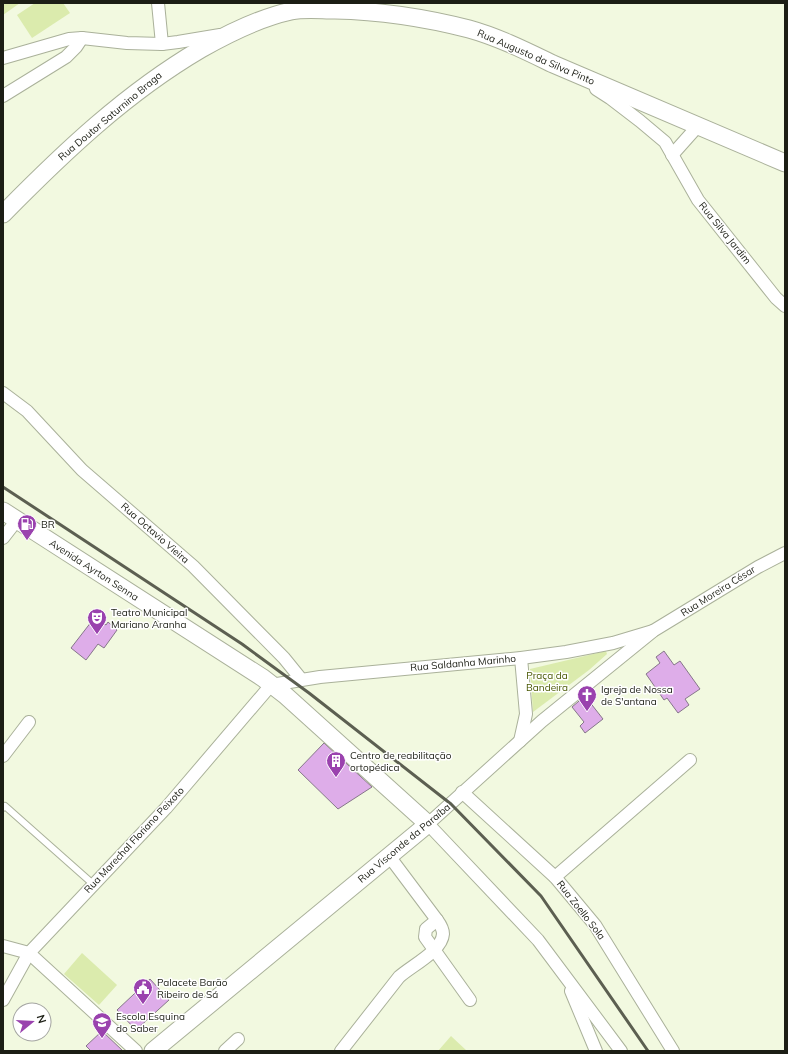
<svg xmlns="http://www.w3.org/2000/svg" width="788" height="1054" viewBox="0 0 788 1054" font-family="Mulish,sans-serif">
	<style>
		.green { fill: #dbebad }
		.building { fill: #deade9; stroke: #86778a }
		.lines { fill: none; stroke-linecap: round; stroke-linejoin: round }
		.lane-casing { stroke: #aab19a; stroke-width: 8 }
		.street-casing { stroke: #aab19a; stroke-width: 14 }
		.secondary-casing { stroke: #aab19a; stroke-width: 19 }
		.lane { stroke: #fff; stroke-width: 6 }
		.street { stroke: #fff; stroke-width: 12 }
		.secondary { stroke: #fff; stroke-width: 17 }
		.rail { stroke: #5c5f51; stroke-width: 3 }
		.labels { text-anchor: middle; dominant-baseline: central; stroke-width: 3; stroke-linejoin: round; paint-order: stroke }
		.street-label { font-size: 10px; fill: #1c1e15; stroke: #fff }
		.poi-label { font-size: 10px; fill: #1c1e15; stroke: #fff; text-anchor: start }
		.park-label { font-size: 10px; fill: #485700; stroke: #fff }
	</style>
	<rect width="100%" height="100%" fill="#f2f9e0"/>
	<g class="green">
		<path d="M3,3H20L3,15Z"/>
		<path d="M35,3H63L70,13L32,38L17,15Z"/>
		<path d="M606,651L607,654L589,670L533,712L530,669Z"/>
		<path d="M82,953L117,985L99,1005L64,974Z"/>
		<path d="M451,1036L467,1051H438Z"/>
	</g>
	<g class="building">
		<path d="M95,617L106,625L108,622L117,630L104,648L98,644L86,660L71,648Z"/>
		<path d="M664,651L674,665L680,661L700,689L685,699L689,705L678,713L667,698L664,700L646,674L660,663L656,657Z"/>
		<path d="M585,696L603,719L585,733L580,726L584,722L572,707Z"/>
		<path d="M324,743L372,787L338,809L298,770Z"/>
		<path d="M150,979L169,1000L136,1030L117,1010Z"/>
		<path d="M102,1031L123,1051H91L86,1046Z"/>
	</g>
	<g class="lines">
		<defs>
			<path id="lane" d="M3,808L5,806L93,884"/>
			<g id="street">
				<path d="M158,3L162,44"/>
				<path d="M3,58L69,39L82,38L127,43L162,44L178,42L220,35"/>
				<path d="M596,89L610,98L640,121L665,142L698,200L776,298L785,306"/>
				<path d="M3,96L66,57L76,47L82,38"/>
				<path d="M672,155L697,127"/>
				<path d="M3,393L27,411L82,470L193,566L284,658L301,679"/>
				<path d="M3,538L17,520"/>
				<path d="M520,741L526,714L521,658"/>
				<path d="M3,756L29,722"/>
				<path d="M462,792L555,877L595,925L673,1051"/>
				<path d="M555,877L690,760"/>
				<path d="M437,920L426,929L425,937L470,1000"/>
				<path d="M3,946L29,953L136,1051"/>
				<path d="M571,991L596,1051"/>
				<path d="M3,1000L29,953L166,808L271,685L320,677L521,658L566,652L613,643L653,631"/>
				<path d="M225,1051L238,1039"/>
				<path d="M341,1051L399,977C411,966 442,951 443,934C443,929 440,924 437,920L389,856"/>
				<path d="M621,1051L538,940L428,824L542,721L653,631L758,567L785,553"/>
			</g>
			<g id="secondary">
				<path d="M3,214C64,152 126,93 201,49C229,33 259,18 291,11C304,8 321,10 335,10C380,11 426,18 469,29C498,37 526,51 553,64L785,163"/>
				<path d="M3,511L263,678L285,695L428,824L153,1051"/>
			</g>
		</defs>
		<use href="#lane" class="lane-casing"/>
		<use href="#street" class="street-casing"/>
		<use href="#secondary" class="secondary-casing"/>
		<use href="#lane" class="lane"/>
		<use href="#street" class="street"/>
		<use href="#secondary" class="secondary"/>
		<path class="rail" d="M3,487L242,644L309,693L451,804L541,896L648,1051"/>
	</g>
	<defs>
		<symbol id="fuel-pin" viewBox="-11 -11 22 30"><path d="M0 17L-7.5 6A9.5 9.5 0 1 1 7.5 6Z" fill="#9a42ae" stroke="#fff"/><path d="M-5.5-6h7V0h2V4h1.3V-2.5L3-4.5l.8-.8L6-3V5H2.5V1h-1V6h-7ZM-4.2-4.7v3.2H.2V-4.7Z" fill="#fff"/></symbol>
		<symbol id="theatre-pin" viewBox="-11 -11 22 30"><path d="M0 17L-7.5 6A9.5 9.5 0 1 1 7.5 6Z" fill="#9a42ae" stroke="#fff"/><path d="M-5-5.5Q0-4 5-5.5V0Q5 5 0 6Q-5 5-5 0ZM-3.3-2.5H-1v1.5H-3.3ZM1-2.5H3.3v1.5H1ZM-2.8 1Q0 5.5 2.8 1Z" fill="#fff"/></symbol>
		<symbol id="church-pin" viewBox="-11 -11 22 30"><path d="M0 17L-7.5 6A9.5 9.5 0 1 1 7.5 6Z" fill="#9a42ae" stroke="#fff"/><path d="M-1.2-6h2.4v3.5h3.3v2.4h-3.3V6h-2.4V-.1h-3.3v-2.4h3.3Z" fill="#fff"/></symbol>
		<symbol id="building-pin" viewBox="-11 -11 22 30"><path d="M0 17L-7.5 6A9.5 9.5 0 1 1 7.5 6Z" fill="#9a42ae" stroke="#fff"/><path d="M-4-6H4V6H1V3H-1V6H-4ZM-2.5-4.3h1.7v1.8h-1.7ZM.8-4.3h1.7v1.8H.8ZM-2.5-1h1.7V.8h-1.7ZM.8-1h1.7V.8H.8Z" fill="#fff"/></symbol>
		<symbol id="civic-pin" viewBox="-11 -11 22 30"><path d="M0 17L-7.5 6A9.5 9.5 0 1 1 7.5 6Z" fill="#9a42ae" stroke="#fff"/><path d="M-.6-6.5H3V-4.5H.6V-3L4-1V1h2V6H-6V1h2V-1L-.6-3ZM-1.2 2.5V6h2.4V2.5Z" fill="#fff"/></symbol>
		<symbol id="school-pin" viewBox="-11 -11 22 30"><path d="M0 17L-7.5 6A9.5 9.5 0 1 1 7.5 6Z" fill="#9a42ae" stroke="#fff"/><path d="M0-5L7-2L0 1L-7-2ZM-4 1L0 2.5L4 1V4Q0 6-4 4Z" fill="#fff"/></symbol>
	</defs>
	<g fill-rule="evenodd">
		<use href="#fuel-pin" x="16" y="513" width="22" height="30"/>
		<use href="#theatre-pin" x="86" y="607" width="22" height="30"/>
		<use href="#church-pin" x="576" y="684" width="22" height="30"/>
		<use href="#building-pin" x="325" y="750" width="22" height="30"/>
		<use href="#civic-pin" x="132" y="977" width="22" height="30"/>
		<use href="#school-pin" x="91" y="1011" width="22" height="30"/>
	</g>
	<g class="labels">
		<g class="street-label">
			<text transform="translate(536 57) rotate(23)">Rua Augusto da Silva Pinto</text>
			<text transform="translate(110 116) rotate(-40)">Rua Doutor Saturnino Braga</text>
			<text transform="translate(725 233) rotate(51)">Rua Silva Jardim</text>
			<text transform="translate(155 533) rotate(41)">Rua Octavio Vieira</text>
			<text transform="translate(94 570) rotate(33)">Avenida Ayrton Senna</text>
			<text transform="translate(718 591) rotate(-32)">Rua Moreira César</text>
			<text transform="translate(463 663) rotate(-5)">Rua Saldanha Marinho</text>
			<text transform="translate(134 840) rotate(-47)">Rua Marechal Floriano Peixoto</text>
			<text transform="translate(404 843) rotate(-40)">Rua Visconde da Paraíba</text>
			<text transform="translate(581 910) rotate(52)">Rua Zoello Sola</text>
		</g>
		<g class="poi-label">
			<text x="41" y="524">BR</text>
			<text x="111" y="612">Teatro Municipal<tspan x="111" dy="12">Mariano Aranha</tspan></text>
			<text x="601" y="689">Igreja de Nossa<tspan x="601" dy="12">de S'antana</tspan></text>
			<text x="350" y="755">Centro de reabilitação<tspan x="350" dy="12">ortopédica</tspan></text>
			<text x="157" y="982">Palacete Barão<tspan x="157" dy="12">Ribeiro de Sá</tspan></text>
			<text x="116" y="1016">Escola Esquina<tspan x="116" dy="12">do Saber</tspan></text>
		</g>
		<g class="park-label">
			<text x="547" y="675">Praça da<tspan x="547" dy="12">Bandeira</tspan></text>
		</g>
	</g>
	<rect width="788" height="1054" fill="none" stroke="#1c1e15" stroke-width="8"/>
	<g transform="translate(32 1022) rotate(72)"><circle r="19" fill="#ffffff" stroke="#a4a5a1"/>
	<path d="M0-3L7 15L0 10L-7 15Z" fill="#9a42ae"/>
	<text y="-6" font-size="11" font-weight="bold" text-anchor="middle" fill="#1c1e15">N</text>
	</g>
</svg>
